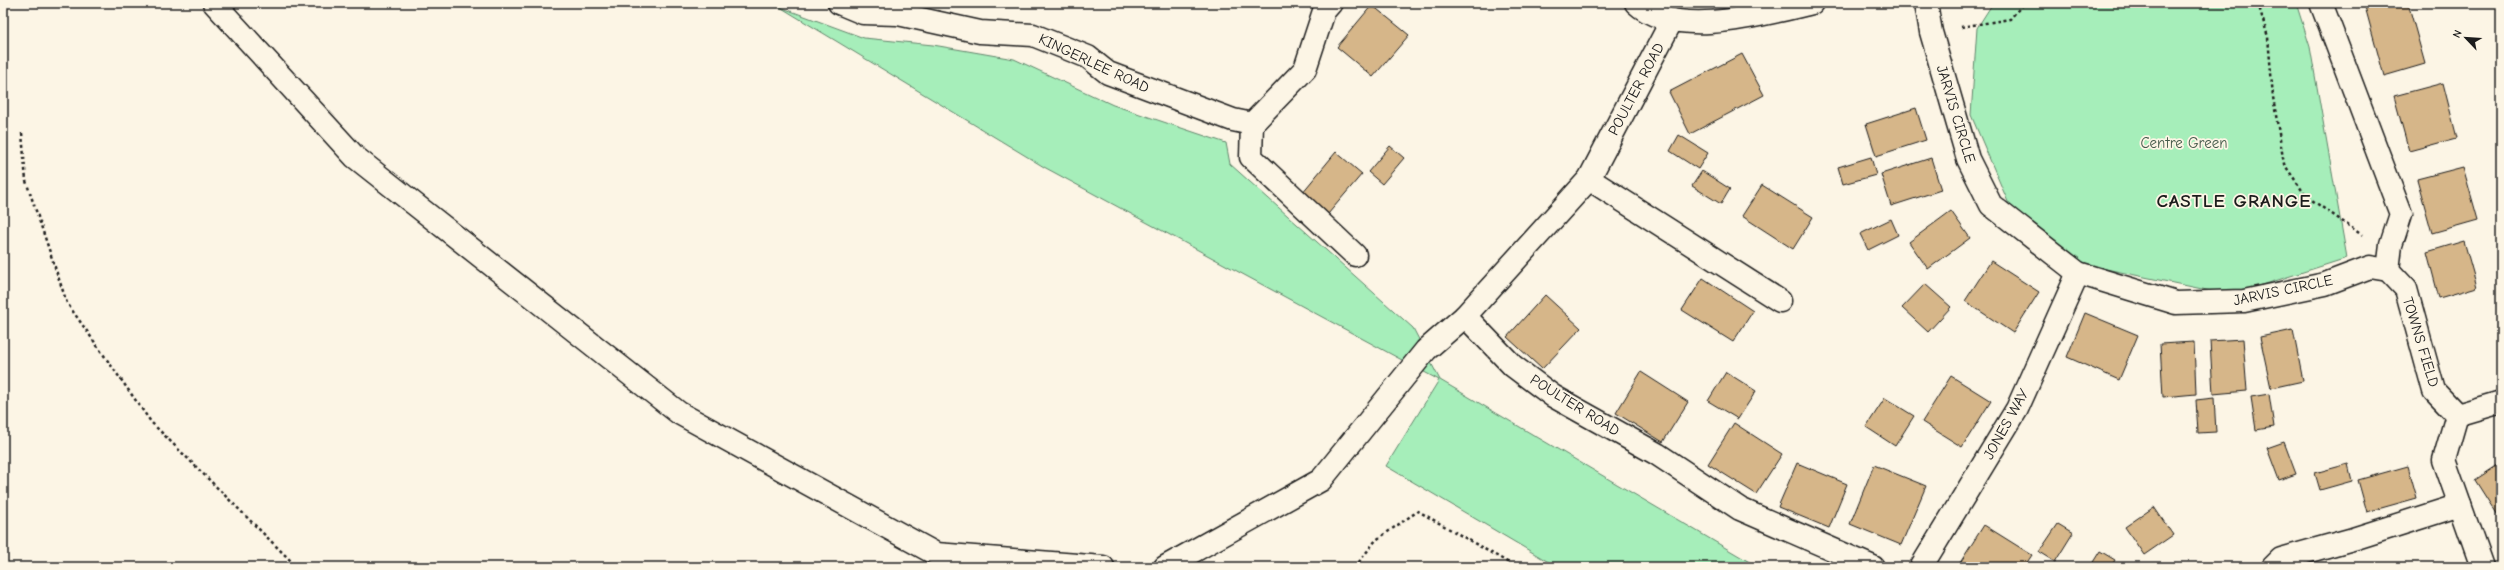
<svg xmlns="http://www.w3.org/2000/svg" width="2504" height="570" viewBox="0 0 2504 570" font-family="'Comic Neue',sans-serif">
	<style>
		.green { fill: #a6eeba; stroke: #61856b }
		.building { fill: #d6b689; stroke: #1c1c1c }
		.lines { fill: none; stroke-linecap: round; stroke-linejoin: round }
		.street-casing { stroke: #1c1c1c; stroke-width: 25 }
		.path { stroke: #1c1c1c; stroke-width: 2.5; stroke-dasharray: 3 3; stroke-linecap: butt }
		.street { stroke: #fcf5e5; stroke-width: 22 }
		.labels { text-anchor: middle; dominant-baseline: central; stroke-width: 3.5; stroke-linejoin: round; paint-order: stroke }
		.street-label { font-size: 15px; fill: #1c1c1c; stroke: #fcf5e5 }
		.park-label { font-size: 15px; fill: #455b4b; stroke: #fcf5e5 }
		.district-label { font-size: 19px; font-weight: bold; letter-spacing: 1px; fill: #1c1c1c; stroke: #fcf5e5 }
	</style>
	<rect width="100%" height="100%" fill="#fcf5e5"/>
	<filter id="ink" filterUnits="userSpaceOnUse"><feTurbulence type="fractalNoise" baseFrequency=".025" numOctaves="2"/><feDisplacementMap in="SourceGraphic" scale="8" xChannelSelector="R" yChannelSelector="G"/><feConvolveMatrix kernelMatrix="1 2 1 2 8 2 1 2 1" color-interpolation-filters="sRGB"/></filter>
	<g filter="url(#ink)">
		<g class="green">
			<path d="M1993,3H2296L2310,47L2347,258L2231,295L2082,264L2014,216L1971,115L1977,28Z"/>
			<path d="M780,7L864,38L933,45L1014,59L1113,105L1226,143L1230,164L1413,328L1440,380L1758,567H1557L1386,466L1439,380L1044,167Z"/>
		</g>
		<g class="building">
			<path d="M2364,3H2408L2425,64L2384,76Z"/>
			<path d="M1372,5L1409,35L1373,77L1337,47Z"/>
			<path d="M1742,54L1764,95L1690,134L1669,92Z"/>
			<path d="M2443,83L2457,138L2409,151L2394,96Z"/>
			<path d="M1916,108L1926,140L1876,156L1866,124Z"/>
			<path d="M1679,135L1708,153L1698,169L1670,151Z"/>
			<path d="M1390,146L1404,158L1382,184L1368,172Z"/>
			<path d="M1336,152L1362,174L1328,214L1302,193Z"/>
			<path d="M1871,157L1876,175L1843,184L1838,167Z"/>
			<path d="M1931,158L1941,190L1891,206L1881,174Z"/>
			<path d="M2463,167L2478,220L2432,233L2417,179Z"/>
			<path d="M1702,171L1730,189L1721,204L1692,186Z"/>
			<path d="M1762,185L1813,217L1793,249L1742,216Z"/>
			<path d="M1951,211L1970,238L1928,269L1909,242Z"/>
			<path d="M1891,219L1898,235L1868,250L1860,234Z"/>
			<path d="M2464,241L2477,287L2439,298L2427,252Z"/>
			<path d="M1991,261L2039,292L2013,333L1965,301Z"/>
			<path d="M1703,278L1753,311L1733,342L1682,310Z"/>
			<path d="M1925,284L1951,307L1928,332L1902,308Z"/>
			<path d="M1545,295L1581,328L1542,369L1507,337Z"/>
			<path d="M2085,313L2138,335L2119,380L2067,357Z"/>
			<path d="M2293,330L2303,381L2271,388L2260,337Z"/>
			<path d="M2243,339L2247,391L2213,394L2210,341Z"/>
			<path d="M2194,342L2196,394L2163,397L2160,344Z"/>
			<path d="M1641,372L1688,402L1663,442L1616,413Z"/>
			<path d="M1726,372L1756,391L1738,419L1708,401Z"/>
			<path d="M1951,376L1991,401L1962,447L1922,422Z"/>
			<path d="M2269,394L2274,427L2256,430L2251,397Z"/>
			<path d="M1885,398L1914,416L1895,446L1866,427Z"/>
			<path d="M2214,398L2216,432L2198,433L2196,400Z"/>
			<path d="M1734,423L1782,454L1756,494L1708,464Z"/>
			<path d="M2284,442L2296,474L2279,480L2267,448Z"/>
			<path d="M1797,463L1847,484L1829,528L1778,507Z"/>
			<path d="M2501,463V521L2475,480Z"/>
			<path d="M2348,464L2352,481L2320,490L2315,473Z"/>
			<path d="M1874,465L1926,486L1901,545L1850,524Z"/>
			<path d="M2408,466L2417,498L2367,512L2358,480Z"/>
			<path d="M2154,507L2173,535L2144,555L2125,527Z"/>
			<path d="M2058,524L2073,533L2055,562L2039,552Z"/>
			<path d="M1984,525L2032,555L2024,567L1958,566Z"/>
			<path d="M2100,551L2115,560L2111,567H2090Z"/>
		</g>
		<g class="lines">
			<defs>
				<g id="street">
					<path d="M214,3L355,157L679,413L936,554L1103,567"/>
					<path d="M839,3L863,13L898,14L980,32L1033,35L1088,57L1108,73L1233,120L1252,124L1305,69L1324,11L1331,3"/>
					<path d="M1636,3C1675,40 1765,14 1812,3"/>
					<path d="M1926,3L1931,32L1968,159L1991,205L2078,273L2176,303L2244,301L2325,284L2370,267L2388,270"/>
					<path d="M2321,3L2401,214L2391,245L2388,270"/>
					<path d="M1672,20L1589,179L1465,316L1513,366L1553,396L1657,454L1740,509L1873,567"/>
					<path d="M1252,124L1251,157L1355,255"/>
					<path d="M1589,179L1780,301"/>
					<path d="M2388,270L2406,289L2434,391L2457,415"/>
					<path d="M2457,415L2444,460L2482,567"/>
					<path d="M2457,415L2501,402"/>
					<path d="M1165,567L1321,480L1426,350L1465,316"/>
					<path d="M1921,567L2017,409L2078,273"/>
					<path d="M2273,567L2281,559L2353,539L2460,505"/>
				</g>
			</defs>
			<use href="#street" class="street-casing"/>
			<g class="path">
				<path d="M2258,3L2268,37L2273,97L2284,164L2306,196L2362,235"/>
				<path d="M1961,27L2010,19L2024,3"/>
				<path d="M22,133L26,181L67,303L151,422L297,567"/>
				<path d="M1355,567L1376,540L1418,511L1516,567"/>
			</g>
			<use href="#street" class="street"/>
		</g>
	</g>
	<g class="labels">
		<g class="street-label">
			<text transform="translate(1094 63) rotate(25)">KINGERLEE ROAD</text>
			<text transform="translate(1636 89) rotate(-62)">POULTER ROAD</text>
			<text transform="translate(1956 114) rotate(73)">JARVIS CIRCLE</text>
			<text transform="translate(2283 290) rotate(-12)">JARVIS CIRCLE</text>
			<text transform="translate(2421 342) rotate(73)">TOWNS FIELD</text>
			<text transform="translate(1575 405) rotate(32)">POULTER ROAD</text>
			<text transform="translate(2006 424) rotate(-61)">JONES WAY</text>
		</g>
		<g class="park-label">
			<text x="2184" y="143">Centre Green</text>
		</g>
		<g class="district-label">
			<text x="2234" y="201">CASTLE GRANGE</text>
		</g>
	</g>
	<rect width="2504" height="570" fill="none" stroke="#fcf5e5" stroke-width="16"/>
	<rect x="8" y="8" width="2488" height="554" fill="none" stroke="#1c1c1c" stroke-width="1.5" filter="url(#ink)"/>
	<g transform="translate(2466 38) rotate(295)" stroke="#fcf5e5" stroke-width="3" paint-order="stroke">
	<path d="M0-3L7 15L0 10L-7 15Z" fill="#1c1c1c"/>
	<text y="-6" font-size="11" font-weight="bold" text-anchor="middle" fill="#1c1c1c">N</text>
	</g>
</svg>
